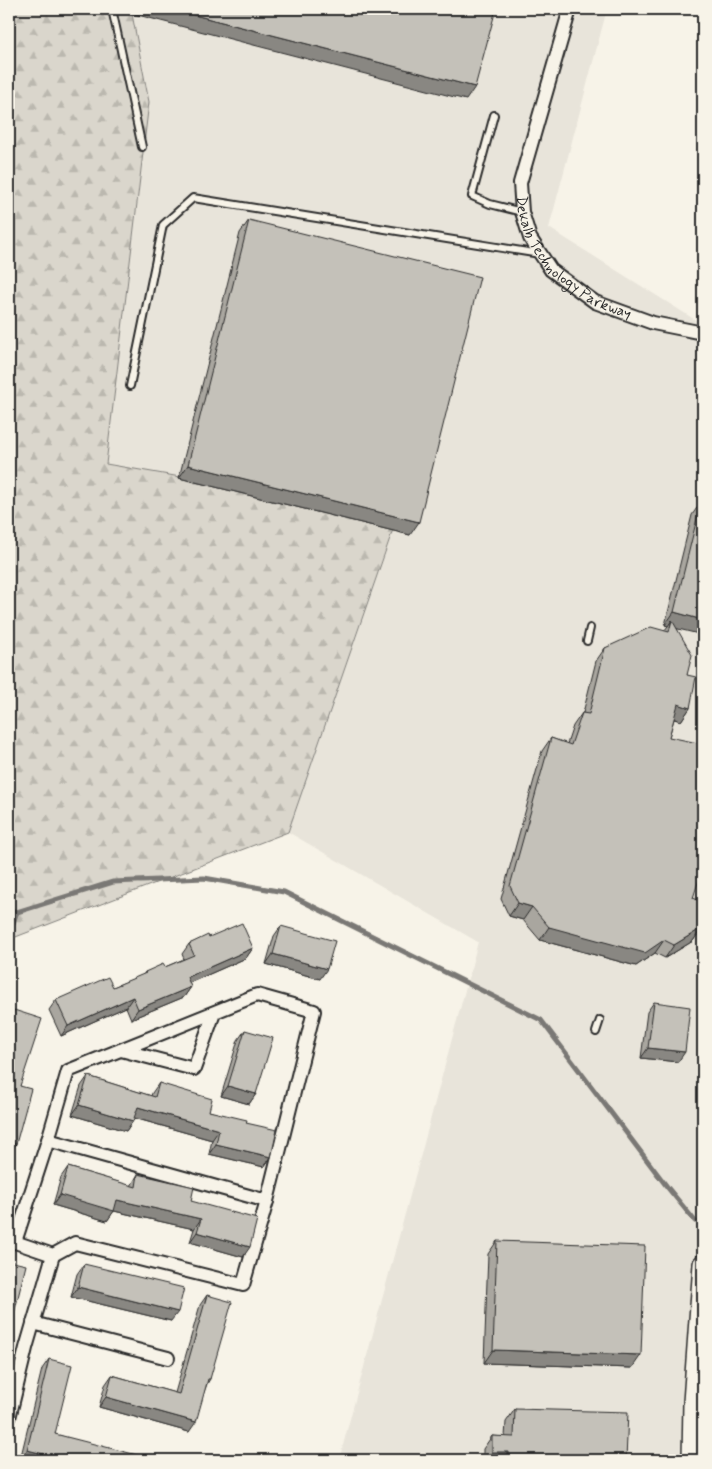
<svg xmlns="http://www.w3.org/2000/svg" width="712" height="1469" viewBox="0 0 712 1469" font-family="Mynerve,sans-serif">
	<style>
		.built { fill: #e8e4da }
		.forest { fill: url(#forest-firs); stroke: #82807c }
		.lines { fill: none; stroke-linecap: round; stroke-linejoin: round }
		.stream { stroke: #7a7874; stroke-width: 5 }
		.lane-casing { stroke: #2b2b2b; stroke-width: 10 }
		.street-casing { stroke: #2b2b2b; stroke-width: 16 }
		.secondary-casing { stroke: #2b2b2b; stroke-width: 22 }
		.lane { stroke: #f7f3e8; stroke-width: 6 }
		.street { stroke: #f7f3e8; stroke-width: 12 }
		.secondary { stroke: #f7f3e8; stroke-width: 19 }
		.wall { fill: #a9a69f; stroke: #2b2b2b }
		.shaded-wall { fill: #898782; stroke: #2b2b2b }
		.building { fill: #c4c1b9; stroke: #2b2b2b }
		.labels { text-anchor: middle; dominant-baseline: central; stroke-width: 4; stroke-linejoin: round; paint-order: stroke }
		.street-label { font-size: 15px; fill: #2b2b2b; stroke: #f7f3e8 }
	</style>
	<defs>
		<pattern id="forest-firs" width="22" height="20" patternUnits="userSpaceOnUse" patternTransform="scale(1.25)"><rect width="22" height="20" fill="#dad6cc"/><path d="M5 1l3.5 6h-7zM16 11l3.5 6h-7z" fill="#bbb8af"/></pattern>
	</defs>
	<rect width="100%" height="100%" fill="#f7f3e8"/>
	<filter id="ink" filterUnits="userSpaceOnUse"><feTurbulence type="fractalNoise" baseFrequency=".02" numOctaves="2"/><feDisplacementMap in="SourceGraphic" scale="10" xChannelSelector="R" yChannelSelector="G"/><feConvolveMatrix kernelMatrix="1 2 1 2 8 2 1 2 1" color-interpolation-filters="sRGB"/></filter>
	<g filter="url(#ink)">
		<path class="built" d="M131,9H607L549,228L697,321L703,322V1271L689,1460H339L478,942L288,832L398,516L106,464L149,102Z"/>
		<path class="forest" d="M9,9H131L149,102L106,464L398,515L288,832L13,938L9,942Z"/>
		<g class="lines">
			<g class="stream">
				<path d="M9,909L17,912L113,882L204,878L284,892L541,1020L668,1188L695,1221"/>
				<path d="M9,934L17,912"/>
			</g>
			<defs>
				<g id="lane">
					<path d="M112,9L142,147"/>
					<path d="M494,115L472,196L490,204L522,212"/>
					<path d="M130,386L163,225L193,198L540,254"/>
					<path d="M587,641L590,628"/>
					<path d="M596,1032L600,1020"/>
				</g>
				<g id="street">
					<path id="s1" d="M570,9L520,183L522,212L530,238L551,270L595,302L653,323L703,333"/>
					<path d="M121,1050L194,1069L214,1013"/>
					<path d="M48,1140L267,1201"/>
					<path d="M9,1240L53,1255L75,1243L243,1285L267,1201L314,1011L257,995L68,1071L48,1140L15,1242"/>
					<path d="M33,1323L168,1358"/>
					<path d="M9,1418L26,1348L53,1255"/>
				</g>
				<path id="secondary" d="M692,1460L693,1402L703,1264"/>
			</defs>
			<use href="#lane" class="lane-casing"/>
			<use href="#street" class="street-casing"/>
			<use href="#secondary" class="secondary-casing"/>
			<use href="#lane" class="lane"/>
			<use href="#street" class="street"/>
			<use href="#secondary" class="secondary"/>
		</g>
		<g class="wall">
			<path d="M249,220L410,535L179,478L240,233Z"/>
			<path d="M701,502L677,628L687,675L690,708L681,721L674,719L669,737L701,792L693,898L702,928L693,941L665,958L655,953L636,966L540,940L523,920L509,916L501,899L542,751L551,738L567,744L573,726L582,713H583L596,661L605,648L664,631L668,626L665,625L692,515Z"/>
			<path d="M281,926L320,979L266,964L274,936Z"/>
			<path d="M209,937L253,948L246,958L189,983L191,987L184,997L131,1019L126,1007L61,1036L49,1010L56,1000L113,987L143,975L145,972L165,967L184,959L182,954L189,944Z"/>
			<path d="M654,1002L678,1062L641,1058L647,1012Z"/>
			<path d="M14,1010L20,1086L9,1153V1017Z"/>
			<path d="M245,1030L256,1094L249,1104L221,1096L238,1040Z"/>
			<path d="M88,1076L151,1096L152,1093L159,1083L209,1111L246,1123L271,1157L264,1167L209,1154L212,1140L134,1118L133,1121L126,1131L72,1115L81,1086Z"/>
			<path d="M68,1167L131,1186L138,1174L191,1201L243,1257L190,1242L194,1229L114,1211L107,1221L53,1205L61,1177Z"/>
			<path d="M497,1241L632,1368L484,1363L488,1254Z"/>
			<path d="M84,1264L171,1321L71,1297L77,1274Z"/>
			<path d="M207,1295L210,1379L207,1384L189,1432L99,1407L105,1385L112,1375L175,1393L200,1305Z"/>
			<path d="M49,1359L55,1434L140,1460H20L42,1369Z"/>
			<path d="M515,1409L626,1460H483V1449L492,1436L505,1437L506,1422Z"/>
		</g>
		<g class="shaded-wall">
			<path d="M133,9H171L475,87L466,100L130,13Z"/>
			<path d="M188,465L419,522L410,535L179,478Z"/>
			<path d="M674,612L703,620V635L670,627L672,620L668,626L665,625Z"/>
			<path d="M678,704L690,708L681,721L669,717Z"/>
			<path d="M518,903L532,907L523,920L509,916Z"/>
			<path d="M549,927L664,940L655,953L636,966L540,940Z"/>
			<path d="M702,928L693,941L665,958L674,945Z"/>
			<path d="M253,948L246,958L180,987L187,977Z"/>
			<path d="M273,954L327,969L320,979L266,964Z"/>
			<path d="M191,987L184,997L131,1019L138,1009Z"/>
			<path d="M133,997L126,1007L61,1036L68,1026Z"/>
			<path d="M648,1048L685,1052L678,1062L641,1058Z"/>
			<path d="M228,1086L256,1094L249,1104L221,1096Z"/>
			<path d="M79,1105L133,1121L126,1131L72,1115Z"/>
			<path d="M138,1107L219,1130L212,1140L131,1117Z"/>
			<path d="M9,1142L16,1144L9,1153Z"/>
			<path d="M216,1144L271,1157L264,1167L209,1154Z"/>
			<path d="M60,1195L117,1200L201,1219L194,1229L114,1211L107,1221L53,1205Z"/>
			<path d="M197,1232L250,1247L243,1257L190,1242Z"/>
			<path d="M78,1287L178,1312L171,1321L71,1297Z"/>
			<path d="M493,1350L641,1355L632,1368L484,1363Z"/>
			<path d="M106,1397L196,1422L189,1432L99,1407Z"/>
			<path d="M27,1450L69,1460H20Z"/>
			<path d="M492,1452H509L503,1460H485Z"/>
		</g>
		<g class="building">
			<path d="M171,9H496L475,87Z"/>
			<path d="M249,220L480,277L419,522L188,465Z"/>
			<path d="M701,502L703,503V620L674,612Z"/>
			<path d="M672,620L692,655L687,675L696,677L690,708L678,704L669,737L703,744V780L701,792L703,793V867L693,898L703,902V925L702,928L674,945L664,940L645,953L549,927L532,907L518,903L510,886L551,738L571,745L582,713L589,714L605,648L651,627L669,632Z"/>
			<path d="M242,923L253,948L187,977L191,987L138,1009L133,997L68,1026L56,1000L108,977L113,987L146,973L145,972L163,964L165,967L194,955L189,944L208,935L209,937Z"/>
			<path d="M281,926L335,941L327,969L273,954Z"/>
			<path d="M654,1002L690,1007L685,1052L648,1048Z"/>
			<path d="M14,1010L42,1019L20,1086L31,1089L16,1144L9,1142V1024Z"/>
			<path d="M245,1030L273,1038L256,1094L228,1086Z"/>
			<path d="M88,1076L155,1097L159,1083L212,1099L209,1111L247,1120L246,1123L277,1130L271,1157L216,1144L219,1130L138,1107L133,1121L79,1105Z"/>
			<path d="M68,1167L136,1187L138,1174L194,1187L191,1201L257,1219L250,1247L197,1232L201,1219L117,1200L114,1211L60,1195Z"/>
			<path d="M497,1241L645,1246L641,1355L493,1350Z"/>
			<path d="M9,1261L26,1265L11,1326H10L9,1331Z"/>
			<path d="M84,1264L184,1288L178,1312L78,1287Z"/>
			<path d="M207,1295L232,1302L210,1379H208L196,1422L106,1397L112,1375L179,1394Z"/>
			<path d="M49,1359L72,1365L55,1434L141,1456L140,1460H69L27,1450Z"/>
			<path d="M515,1409L628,1412L626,1460H509V1452H492V1436L514,1437Z"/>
		</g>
	</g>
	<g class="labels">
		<g class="street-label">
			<text stroke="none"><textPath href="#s1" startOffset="281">Dekalb Technology Parkway</textPath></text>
		</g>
	</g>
	<rect width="712" height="1469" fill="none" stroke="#f7f3e8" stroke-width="30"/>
	<rect x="15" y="15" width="682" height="1439" fill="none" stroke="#2b2b2b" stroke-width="2" filter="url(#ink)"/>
</svg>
